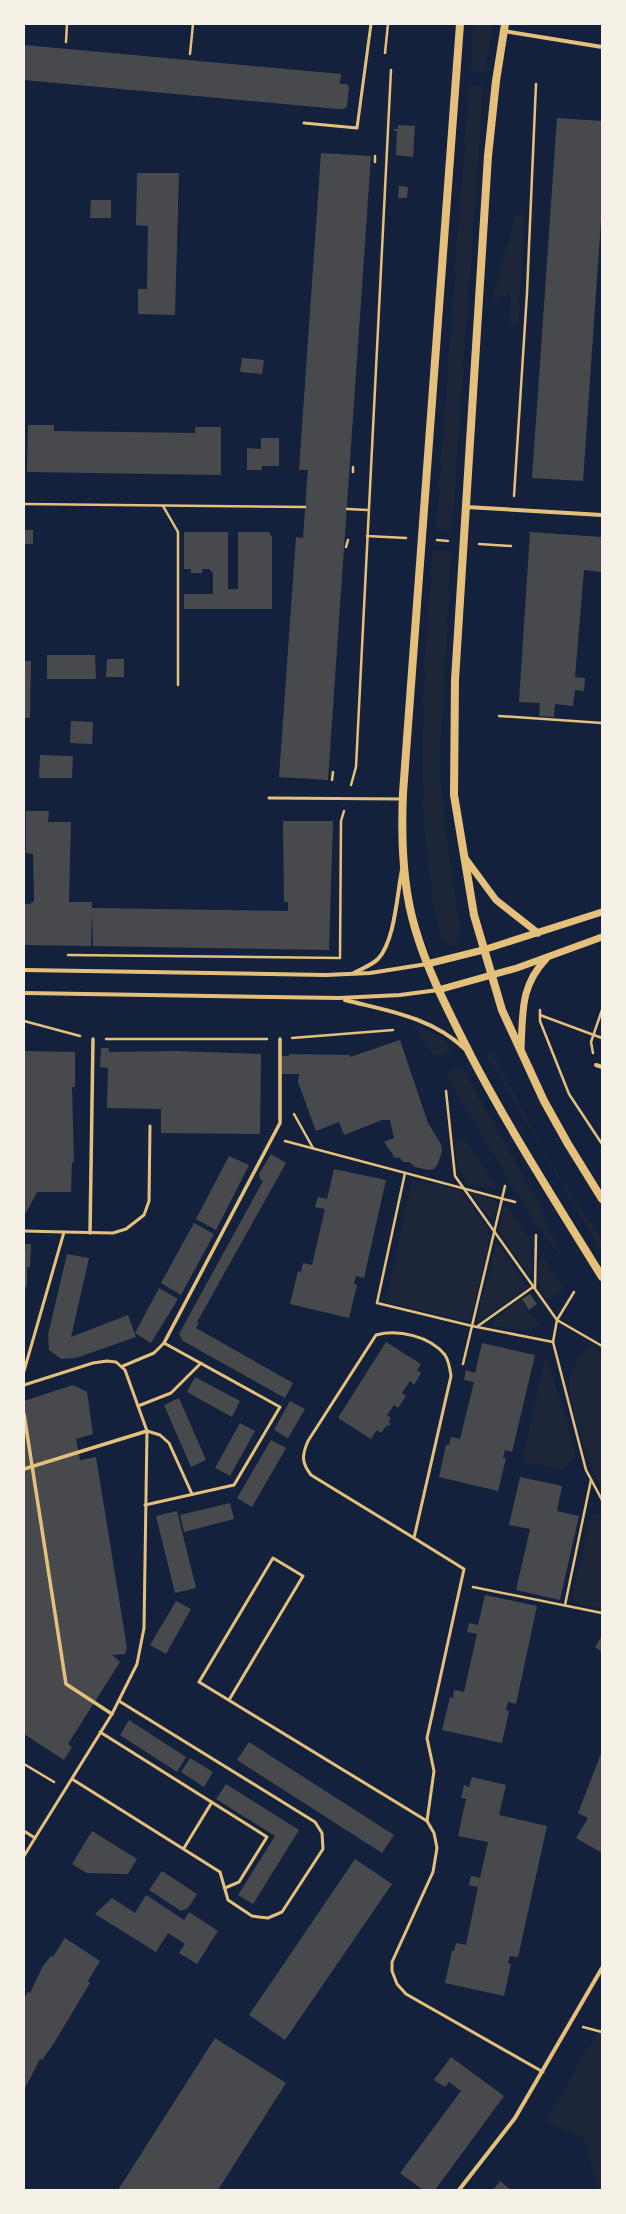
<svg xmlns="http://www.w3.org/2000/svg" width="626" height="2214" viewBox="0 0 626 2214" font-family="Lato,sans-serif">
	<style>
		.green { fill: #1d2539 }
		.building { fill: #48494c }
		.lines { fill: none; stroke-linecap: round; stroke-linejoin: round }
		.path { stroke: #e5c07b; stroke-width: 2.5 }
		.service { stroke: #e5c07b; stroke-width: 3 }
		.pedestrian { stroke: #e5c07b; stroke-width: 3.5 }
		.minor { stroke: #e5c07b; stroke-width: 4 }
		.tertiary { stroke: #e5c07b; stroke-width: 7 }
		.secondary { stroke: #e5c07b; stroke-width: 8 }
	</style>
	<rect width="100%" height="100%" fill="#14213d"/>
	<g class="green">
		<path d="M474,24H493L486,70C481,74 475,72 470,69Z"/>
		<path d="M469,85L483,86L452,531L436,529Z"/>
		<path d="M516,213L525,214L518,326L509,325L510,294L492,300Z"/>
		<path d="M433,550L451,552L440,766L445,830L460,926L458,939L454,946L448,945C437,936 436,913 433,900C414,785 424,666 433,550Z"/>
		<path d="M413,1024C424,1027 449,1039 450,1051L441,1056L433,1055Z"/>
		<path d="M492,1051L548,1159L602,1240V1253L486,1054Z"/>
		<path d="M461,1066L537,1200L561,1255H559L528,1213L515,1190L449,1081L447,1077L450,1071Z"/>
		<path d="M454,1139L467,1142L496,1187V1190L466,1185L458,1164Z"/>
		<path d="M412,1180L460,1190L488,1230L490,1239L470,1322L386,1302Z"/>
		<path d="M469,1191L496,1200L497,1208L493,1219L488,1216Z"/>
		<path d="M505,1203L531,1242L532,1274L530,1277L499,1230Z"/>
		<path d="M497,1243L528,1287L478,1322L477,1318Z"/>
		<path d="M540,1259H543L564,1288L549,1300L546,1299C538,1289 537,1272 540,1259Z"/>
		<path d="M521,1300L541,1327L522,1331L493,1325V1319Z"/>
		<path d="M590,1344H593L602,1357V1489C591,1468 564,1397 570,1375C574,1364 582,1353 590,1344Z"/>
		<path d="M546,1353L575,1451L574,1458L562,1470L522,1461Z"/>
		<path d="M593,1514L602,1516V1608L580,1604L573,1599V1593L591,1516Z"/>
		<path d="M602,2024V2190H597L585,2140L546,2121Z"/>
	</g>
	<g class="building">
		<path d="M24,45L341,74L340,84H347L349,87L347,106L344,109H338L24,80Z"/>
		<path d="M557,118L602,121V206L583,481L532,478Z"/>
		<path d="M398,125L415,126L413,157L396,155L397,131H394V129H398Z"/>
		<path d="M321,153L371,156L328,780L279,777L296,537L303,538L307,481L308,470H299Z"/>
		<path d="M137,173H179L175,315L138,314V289H147L148,226L136,225Z"/>
		<path d="M399,186L408,187L407,198H398Z"/>
		<path d="M91,200H111V218H90Z"/>
		<path d="M242,358L264,360L262,374L240,372Z"/>
		<path d="M28,425H54V431L195,433V427H221V475L27,472Z"/>
		<path d="M261,438H279V466H262V470H247V448L261,449Z"/>
		<rect x="24" y="530" width="9" height="14"/>
		<path d="M184,532H228V589H238V532H269L272,537V609H184V594H213V573L209,569H202V573H191V569H184Z"/>
		<path d="M530,532L602,537V572L584,570L575,677L585,678L584,691L575,690L573,706L555,704L554,717L539,716L540,703L519,702Z"/>
		<path d="M47,655H95L96,679H47Z"/>
		<path d="M107,659H124V677H106Z"/>
		<path d="M24,661H31L30,718H24Z"/>
		<path d="M71,721L93,722L92,744L70,743Z"/>
		<path d="M40,755L73,756L72,778H39Z"/>
		<path d="M26,811H49L48,822H71L69,902H92V908L288,911V902H284L283,821H333L329,950L93,946L92,911L91,946L24,945V904H30L34,901L33,854L26,853Z"/>
		<path d="M400,1040L428,1123L441,1144L442,1151L438,1164L434,1169L428,1170L415,1167L409,1162H403L400,1158L391,1157L394,1156L384,1142L394,1138L390,1120H382L344,1135L339,1122L316,1131L298,1082L299,1074H281V1056H289V1054L350,1055V1057Z"/>
		<path d="M101,1048H109V1052L174,1051L261,1054L260,1134L161,1133V1109L107,1108L108,1068L100,1067Z"/>
		<path d="M24,1051L75,1052V1087H72L74,1162H72L71,1192H37L26,1213H24Z"/>
		<path d="M271,1154L286,1163L197,1322L199,1323L196,1328L293,1383L285,1398L199,1350L183,1341L179,1334L263,1181L260,1179L259,1174Z"/>
		<path d="M229,1156L249,1165L216,1230L196,1219Z"/>
		<path d="M334,1169L386,1180L364,1278L356,1276L354,1284L357,1285L349,1318L290,1304L298,1271L301,1272L303,1263L312,1265L325,1209L315,1207L318,1197L327,1199Z"/>
		<path d="M194,1223L214,1234L181,1295L161,1283Z"/>
		<path d="M24,1244H31L30,1267H27V1285L24,1291Z"/>
		<path d="M67,1254L89,1258L71,1337L128,1315L136,1337L76,1358L61,1359L49,1350L48,1335Z"/>
		<path d="M159,1288L178,1299L151,1343L135,1333Z"/>
		<path d="M530,1294L537,1304L529,1310L522,1299Z"/>
		<path d="M386,1342L421,1364L417,1370L421,1373L414,1385L410,1381L402,1393L406,1396L398,1408L394,1405L387,1415L391,1418L389,1421L390,1425L386,1426L381,1433L377,1430L371,1439L338,1418Z"/>
		<path d="M482,1343L535,1355L512,1452L505,1450L503,1458H506L498,1491L439,1477L446,1445H449L451,1437L460,1439L474,1382L464,1380L466,1370L475,1373Z"/>
		<path d="M195,1377L240,1401L232,1417L187,1392Z"/>
		<path d="M73,1385L87,1392L93,1434L76,1439L80,1460L96,1457L127,1648L125,1654L112,1655L120,1662L68,1744L72,1747L64,1760L24,1734V1401Z"/>
		<path d="M179,1398L206,1460L191,1467L164,1405Z"/>
		<path d="M290,1401L305,1409L288,1438L274,1430Z"/>
		<path d="M240,1423L255,1431L230,1476L215,1468Z"/>
		<path d="M271,1440L286,1448L252,1507L237,1498Z"/>
		<path d="M520,1477L562,1486L557,1511L579,1516L560,1600L516,1590L530,1529L509,1525Z"/>
		<path d="M230,1503L234,1519L184,1532L180,1515Z"/>
		<path d="M177,1511L196,1588L175,1593L156,1516Z"/>
		<path d="M485,1595L537,1606L516,1704L508,1702L506,1710L509,1711L502,1743L442,1730L450,1697L453,1698L454,1690L464,1692L477,1634L467,1632L469,1623L478,1625Z"/>
		<path d="M176,1601L191,1609L166,1654L150,1645Z"/>
		<path d="M602,1636V1652L595,1647Z"/>
		<path d="M129,1720L186,1757L177,1772L120,1735Z"/>
		<path d="M249,1742L394,1835L382,1853L237,1760Z"/>
		<path d="M602,1751V1853L576,1838L588,1818L578,1813Z"/>
		<path d="M190,1758L213,1772L204,1787L181,1772Z"/>
		<path d="M472,1777L506,1785L499,1815L547,1826L518,1957L510,1956L508,1963L511,1964L504,1996L445,1983L452,1951H454L456,1943L466,1945L478,1887L469,1885L471,1876L480,1878L488,1842L458,1836L466,1799L461,1798L464,1785L469,1787Z"/>
		<path d="M226,1784L299,1830L253,1904L238,1895L275,1836L216,1799Z"/>
		<path d="M92,1831L137,1859L128,1874L87,1873L72,1864Z"/>
		<path d="M355,1859L392,1884L285,2040L249,2015Z"/>
		<path d="M162,1871L197,1894L188,1908L181,1911L149,1890Z"/>
		<path d="M146,1895L184,1920L189,1912L218,1931L197,1964L179,1953L185,1944L168,1933L156,1952L95,1914L112,1898L135,1913Z"/>
		<path d="M65,1938L100,1961L88,1981L90,1983L54,2043L42,2060L40,2059L24,2090V1998L28,1992L30,1993L43,1966L51,1956L53,1957Z"/>
		<path d="M215,2038L286,2083L218,2190H118Z"/>
		<path d="M451,2057L504,2096L435,2190H423L400,2173L461,2091L449,2082L445,2087L434,2080Z"/>
		<path d="M500,2181L511,2190H493Z"/>
	</g>
	<g class="lines">
		<g class="path">
			<path d="M66,42L67,24"/>
			<path d="M385,53L388,24"/>
			<path d="M190,54L193,24"/>
			<path d="M375,162V156"/>
			<path d="M353,472V467"/>
			<path d="M514,496L527,293L536,84"/>
			<path d="M24,504L305,507"/>
			<path d="M163,506L178,532V685"/>
			<path d="M347,509L368,510"/>
			<path d="M367,536L406,538"/>
			<path d="M437,540L448,541"/>
			<path d="M479,544L511,546"/>
			<path d="M346,547L348,540"/>
			<path d="M499,716L602,723"/>
			<path d="M332,780L333,772"/>
			<path d="M351,785L356,767L391,70"/>
			<path d="M68,955L340,958L341,821L344,811"/>
			<path d="M540,1010V1021L569,1094L602,1144"/>
			<path d="M540,1015L602,1038"/>
			<path d="M24,1021L80,1036"/>
			<path d="M292,1038L393,1030"/>
			<path d="M106,1039H267"/>
			<path d="M593,1053L591,1042L602,1010"/>
			<path d="M446,1091L455,1176L557,1320L553,1342L586,1470L602,1500"/>
			<path d="M294,1114L313,1148"/>
			<path d="M285,1141L515,1202"/>
			<path d="M405,1173L377,1303L472,1326L553,1342"/>
			<path d="M535,1288L536,1235"/>
			<path d="M574,1292L557,1320L602,1346"/>
			<path d="M478,1326L533,1287"/>
			<path d="M463,1364L505,1186"/>
			<path d="M473,1587L602,1613"/>
			<path d="M565,1605L591,1480"/>
			<path d="M24,1764L54,1782"/>
			<path d="M583,2027L602,2032"/>
		</g>
		<g class="service">
			<path d="M304,123L357,128L371,24"/>
			<path d="M269,798L403,799"/>
			<path d="M24,1231L64,1232L24,1371"/>
			<path d="M64,1232L113,1233L126,1229L144,1215L149,1201L150,1126"/>
			<path d="M123,1366L154,1353L164,1343L280,1407L234,1485L145,1505"/>
			<path d="M24,1385L93,1363L107,1361L116,1362L125,1370L147,1431L144,1628L137,1664L112,1714L35,1838"/>
			<path d="M138,1406L171,1393L201,1363"/>
			<path d="M147,1431L160,1435L169,1443L192,1494"/>
			<path d="M414,1538L311,1475C301,1462 302,1455 308,1441L376,1335C398,1329 430,1336 445,1355C449,1361 450,1369 451,1376L414,1538L464,1569L427,1738L434,1771L427,1821"/>
			<path d="M229,1700L303,1576L273,1558L199,1682L427,1821L434,1833L437,1848L433,1872L392,1962V1971L397,1984L406,1994L543,2072"/>
			<path d="M100,1732L267,1837L239,1882L225,1888"/>
			<path d="M72,1779L220,1872L228,1900L252,1916L259,1917L268,1918L282,1912L323,1849L322,1833L315,1822L119,1701"/>
			<path d="M24,1831L35,1838L24,1856"/>
			<path d="M184,1848L212,1802"/>
		</g>
		<g class="pedestrian">
			<path d="M90,1233L93,1039"/>
			<path d="M164,1343L280,1123V1039"/>
			<path d="M24,1414L66,1684L112,1714"/>
			<path d="M24,1469L147,1431"/>
		</g>
		<g class="minor">
			<path d="M504,31L602,47"/>
			<path d="M466,507L602,515"/>
			<path d="M24,970L326,975L370,973L427,964"/>
			<path d="M354,973C361,969 372,965 378,959C395,941 397,894 402,870"/>
			<path d="M24,993L339,998L400,995L438,990"/>
			<path d="M345,1000C388,1011 432,1017 465,1049"/>
			<path d="M596,1065L602,1067"/>
			<path d="M459,2190L515,2118L602,1968"/>
		</g>
		<g class="tertiary">
			<path d="M465,858L496,900L538,933"/>
			<path d="M427,964L483,950L602,912"/>
			<path d="M438,990L517,968L602,937"/>
			<path d="M521,1048C523,1013 520,986 546,959"/>
		</g>
		<g class="secondary">
			<path d="M460,24L403,793C401,838 402,885 415,928C428,973 450,1014 471,1056C511,1132 557,1204 602,1277"/>
			<path d="M505,24L496,81L488,156L455,680L454,795L474,915L502,1010L544,1101L568,1144L602,1199"/>
		</g>
	</g>
	<rect width="626" height="2214" fill="none" stroke="#f6f1e7" stroke-width="50"/>
</svg>
